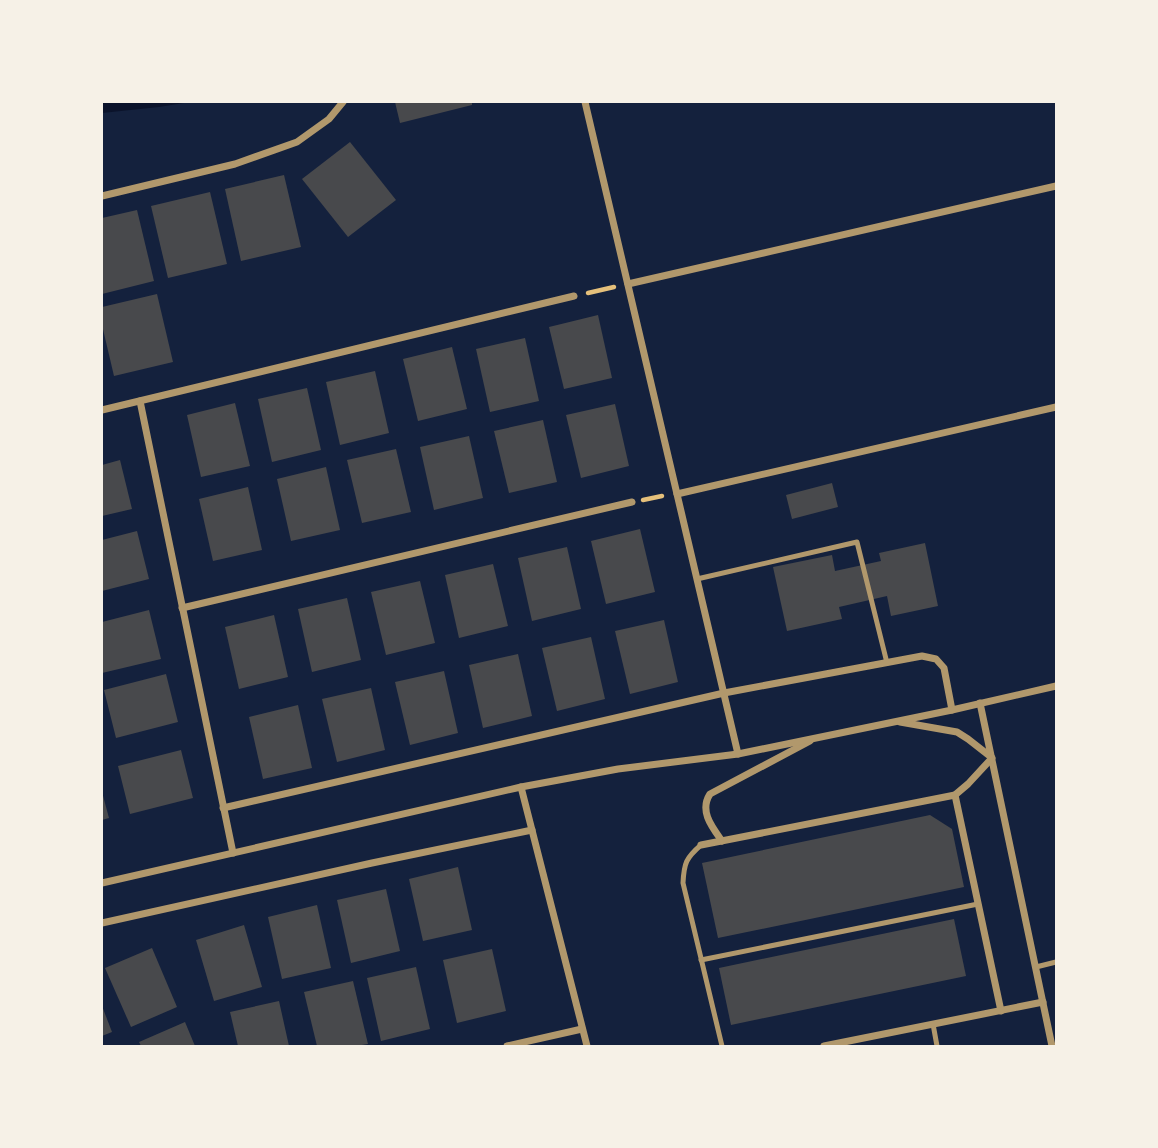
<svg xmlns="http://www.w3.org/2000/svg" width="1158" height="1148" viewBox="0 0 1158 1148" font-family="Manrope,sans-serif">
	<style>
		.water { fill: #0b132b }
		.building { fill: #48494c }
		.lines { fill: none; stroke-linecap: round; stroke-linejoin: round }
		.path { stroke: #e5c07b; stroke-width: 4.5 }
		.service { stroke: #b1986c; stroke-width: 5 }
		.minor { stroke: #b1986c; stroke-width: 7 }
	</style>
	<rect width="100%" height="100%" fill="#14213d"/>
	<path class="water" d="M102,102H190L159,107L102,113Z"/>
	<g class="building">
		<path d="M395,102H472V105L400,123Z"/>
		<path d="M350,142L396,200L348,237L302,179Z"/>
		<path d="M284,175L301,247L241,261L225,189Z"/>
		<path d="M210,192L227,264L168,278L151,206Z"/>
		<path d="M137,210L154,281L102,294V218Z"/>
		<path d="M157,294L173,362L114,376L102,325V307Z"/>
		<path d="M598,315L612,378L564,389L549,327Z"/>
		<path d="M525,338L539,401L490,412L476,349Z"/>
		<path d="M452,347L467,409L418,421L403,359Z"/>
		<path d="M375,371L389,433L340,445L326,382Z"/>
		<path d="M307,388L321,450L272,462L258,399Z"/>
		<path d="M235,403L250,466L201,477L187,415Z"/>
		<path d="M615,404L629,466L581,478L566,415Z"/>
		<path d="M543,420L557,482L509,493L494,431Z"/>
		<path d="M469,436L483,498L434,510L420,447Z"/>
		<path d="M396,449L411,512L362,523L347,460Z"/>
		<path d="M120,460L132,509L102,516V465Z"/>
		<path d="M326,467L340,530L291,541L277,479Z"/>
		<path d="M832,483L838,507L792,519L786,495Z"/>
		<path d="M248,487L262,550L213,561L199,499Z"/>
		<path d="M640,529L655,592L606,604L591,541Z"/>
		<path d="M137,531L149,579L102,591V540Z"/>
		<path d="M925,543L938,606L891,616L887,596L839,607L842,619L787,631L773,567L832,555L835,571L881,561L879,553Z"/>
		<path d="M567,547L581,609L532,621L518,558Z"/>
		<path d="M493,564L508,626L459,638L445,575Z"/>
		<path d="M420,581L435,643L386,655L371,592Z"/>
		<path d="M347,598L361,660L312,672L298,609Z"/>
		<path d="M149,610L161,659L102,673V622Z"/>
		<path d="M274,615L288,677L239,689L225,627Z"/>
		<path d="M664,620L678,682L630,694L615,631Z"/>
		<path d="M591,637L605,699L557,711L542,648Z"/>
		<path d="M518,654L532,716L483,728L469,665Z"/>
		<path d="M444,671L458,733L410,745L395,682Z"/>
		<path d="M166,674L178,722L116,738L104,690Z"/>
		<path d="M371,688L385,750L337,762L322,699Z"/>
		<path d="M298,705L312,768L263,779L249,717Z"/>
		<path d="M181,750L193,798L130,814L118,766Z"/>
		<path d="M102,792L109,818L102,820Z"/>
		<path d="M930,815L952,829L964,887L718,938L702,863Z"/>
		<path d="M458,867L472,930L423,941L409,879Z"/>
		<path d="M386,889L400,951L351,963L337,900Z"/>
		<path d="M317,905L331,968L282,979L268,917Z"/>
		<path d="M954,919L966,976L731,1025L719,968Z"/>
		<path d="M244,925L262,987L214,1001L196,940Z"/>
		<path d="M152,948L177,1007L131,1027L105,968Z"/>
		<path d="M492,949L506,1011L457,1023L443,960Z"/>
		<path d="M416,967L430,1029L381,1041L367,978Z"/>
		<path d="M353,981L368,1044L356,1046H317L304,992Z"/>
		<path d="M279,1001L289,1046H238L230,1012Z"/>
		<path d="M102,1006L112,1032L102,1036Z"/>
		<path d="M185,1022L195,1046H141L139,1042Z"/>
	</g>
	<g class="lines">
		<g class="path">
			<path d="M588,293L614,287"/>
			<path d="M643,500L662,496"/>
		</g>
		<g class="service">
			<path d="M697,579L857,542L887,663"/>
			<path d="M701,845C686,858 684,863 683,883L722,1046"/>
			<path d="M701,960L978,904"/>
			<path d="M1036,967L1056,962"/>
			<path d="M933,1024L937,1046"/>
		</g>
		<g class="minor">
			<path d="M585,102L738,754"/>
			<path d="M102,196L235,164L297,142L329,119L343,102"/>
			<path d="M628,284L1056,186"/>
			<path d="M140,401L233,853"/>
			<path d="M102,410L574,296"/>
			<path d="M677,494L1056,407"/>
			<path d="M182,608L632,502"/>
			<path d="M980,703L1052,1046"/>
			<path d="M900,722L957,732L968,739L991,757"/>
			<path d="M521,787L587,1046"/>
			<path d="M955,795L1001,1011"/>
			<path d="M223,808L724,693L922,656L936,659L944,668L952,710"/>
			<path d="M722,841C712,827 699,811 710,794L810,741"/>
			<path d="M701,845L955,795L968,784L992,758"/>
			<path d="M102,883L521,787L618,769L738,754L952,710L1056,686"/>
			<path d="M102,923L372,863L532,830"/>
			<path d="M507,1046L582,1029"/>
			<path d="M824,1046L1043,1002"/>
		</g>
	</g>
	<rect width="1158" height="1148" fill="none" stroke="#f6f1e7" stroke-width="206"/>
</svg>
